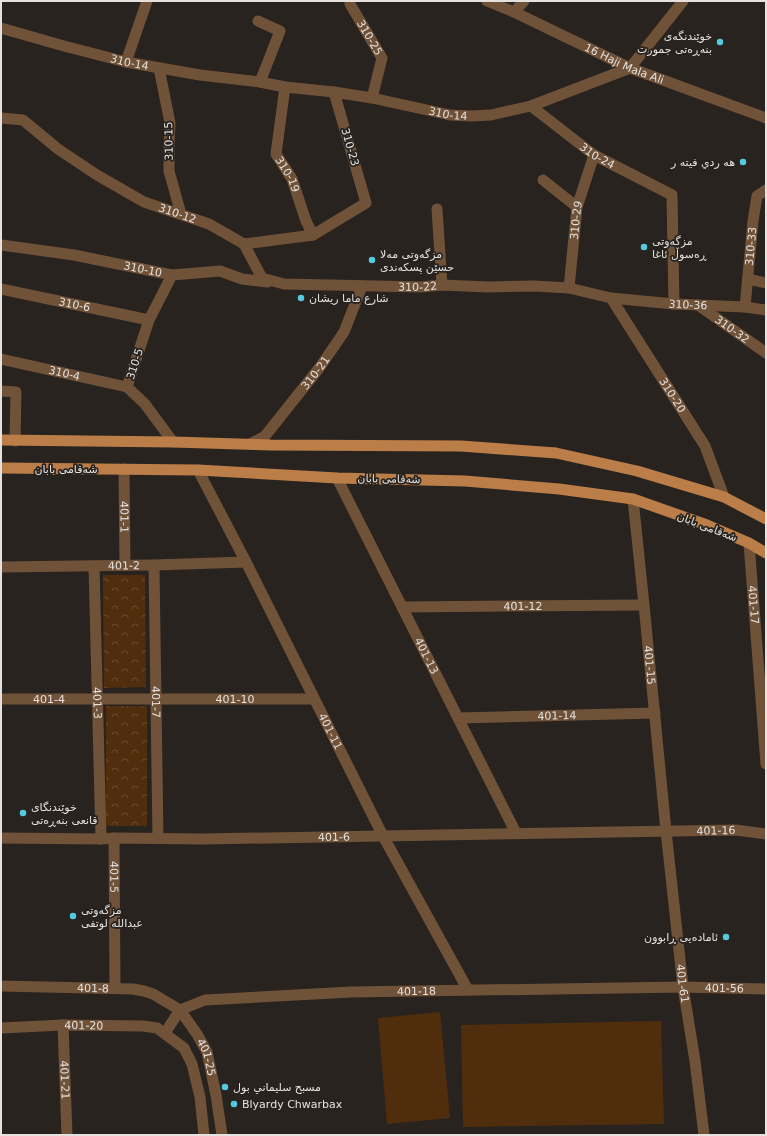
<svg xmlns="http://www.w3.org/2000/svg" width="767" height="1136" viewBox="0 0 767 1136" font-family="'DejaVu Sans',Vazirmatn,sans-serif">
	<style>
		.park { fill: url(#park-crowns) }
		.pitch { fill: #502e0d }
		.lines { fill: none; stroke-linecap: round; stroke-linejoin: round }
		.minor { stroke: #705239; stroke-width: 11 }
		.tertiary { stroke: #705239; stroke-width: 11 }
		.primary { stroke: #bc7e48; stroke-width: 11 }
		.poi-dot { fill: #54cade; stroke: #28231f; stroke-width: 1.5 }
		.labels { text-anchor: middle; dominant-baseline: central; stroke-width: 3.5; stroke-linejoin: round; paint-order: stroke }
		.poi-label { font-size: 11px; fill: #e4e1de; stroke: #28231f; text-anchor: start }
		.street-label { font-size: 11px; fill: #e4e1de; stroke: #28231f }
	</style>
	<defs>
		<pattern id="park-crowns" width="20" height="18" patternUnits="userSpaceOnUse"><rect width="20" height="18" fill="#502e0d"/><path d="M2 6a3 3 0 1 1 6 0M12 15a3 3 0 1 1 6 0" fill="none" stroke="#694c30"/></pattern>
	</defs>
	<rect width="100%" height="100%" fill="#28231f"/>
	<g class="park">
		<path d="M103,575H145L146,687L104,688Z"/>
		<rect x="106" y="706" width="41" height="120"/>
	</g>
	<g class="pitch">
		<path d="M440,1012L450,1118L387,1124L378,1018Z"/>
		<path d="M661,1021L664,1124L463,1127L461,1025Z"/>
	</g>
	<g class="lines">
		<g class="minor">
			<path id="s1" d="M350,1V4L382,58L372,98"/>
			<path d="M514,12L524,1"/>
			<path d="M258,21L280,31L260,82"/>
			<path id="s2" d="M1,28L64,46L126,62L200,75L260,82L285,87L334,92L372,98L450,115L471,116L491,115L531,106L630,68L683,1"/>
			<path d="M126,62L147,1"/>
			<path d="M159,68L170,123L169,145V171L181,214"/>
			<path id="s3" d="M285,87L276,154L292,179L306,221L313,235"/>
			<path id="s4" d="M531,106L594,155L672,195L674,304"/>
			<path id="s5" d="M1,118L23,120L58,149L97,175L144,202L209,224L244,244L313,235L366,203L334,92"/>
			<path d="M543,180L577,207"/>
			<path d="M437,209L442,285"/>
			<path id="s6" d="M244,244L262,278L284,284L421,287L442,285L488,287L534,286L552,287L569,288L611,298L674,304L745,307L766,310"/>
			<path id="s7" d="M1,245L74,255L172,275L220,271L242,279L268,282"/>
			<path d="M172,275L149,320L127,387L145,404L173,442"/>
			<path d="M748,279L766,283"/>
			<path id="s8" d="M569,288L577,207L594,155"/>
			<path id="s9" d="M1,289L149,320"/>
			<path id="s10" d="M611,298L705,446L724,497"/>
			<path id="s11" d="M698,305L766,353"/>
			<path id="s12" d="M745,307L753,221L757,196L766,190"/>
			<path id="s13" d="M1,359L127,387"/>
			<path d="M1,391L16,392L15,441"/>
			<path id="s14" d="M250,444L265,436L320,367L344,332L362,286"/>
			<path id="s15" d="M124,469L125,565"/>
			<path id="s16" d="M198,470L246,562L383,836L468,990"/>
			<path id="s17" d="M337,478L516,833"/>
			<path id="s18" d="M633,499L644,605L666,831L683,987L695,1061L704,1135"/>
			<path id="s19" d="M749,543L766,764"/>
			<path id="s20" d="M154,565L158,838"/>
			<path id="s21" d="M94,566L101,839"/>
			<path id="s22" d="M1,567L154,565L246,562"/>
			<path id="s23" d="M402,607L644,605"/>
			<path id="s24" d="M1,699H314"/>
			<path id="s25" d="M458,718L655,713"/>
			<path id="s26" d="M1,838L101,839L114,838L203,839L736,830L766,834"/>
			<path id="s27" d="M114,838L115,988"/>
			<path id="s28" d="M1,986L133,989L144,991L153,994L180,1010L197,1034L207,1052L216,1095L222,1135"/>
			<path id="s29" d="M63,1025L67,1135"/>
			<path id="s30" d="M1,1028L63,1025L143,1026L157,1028L184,1048L192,1064L200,1097L204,1135"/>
			<path id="s31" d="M165,1033L180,1010L205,1000L351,992L683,987L766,989"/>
		</g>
		<path class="tertiary" id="s32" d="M487,1L514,12L630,68L766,118"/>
		<g class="primary">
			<path d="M1,440L173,442L271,445L461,446L556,453L637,471L724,497L766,519"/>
			<path d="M1,468L198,470L337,478L465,481L559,489L633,499L707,525L749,543L766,553"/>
		</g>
	</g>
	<g class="poi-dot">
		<circle cx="720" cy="42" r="4"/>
		<circle cx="743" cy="162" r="4"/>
		<circle cx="644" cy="247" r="4"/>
		<circle cx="372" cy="260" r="4"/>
		<circle cx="301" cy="298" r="4"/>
		<circle cx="23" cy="813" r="4"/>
		<circle cx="73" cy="916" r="4"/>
		<circle cx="726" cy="937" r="4"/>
		<circle cx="225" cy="1087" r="4"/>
		<circle cx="234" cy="1104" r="4"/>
	</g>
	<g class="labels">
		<g class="poi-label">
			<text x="712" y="36" text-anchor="end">خوێندنگەی<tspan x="712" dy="13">بنەڕەتی جمورت</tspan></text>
			<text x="735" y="162" text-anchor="end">هه ردي فيته ر</text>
			<text x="652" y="241">مزگەوتی<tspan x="652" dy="13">ڕەسوڵ ئاغا</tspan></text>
			<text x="380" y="254">مزگەوتی مەلا<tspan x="380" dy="13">حسێن پسکەندی</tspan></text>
			<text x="309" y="298">شارع ماما ريشان</text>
			<text x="31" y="807">خوێندنگای<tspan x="31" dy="13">قانعی بنەڕەتی</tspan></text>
			<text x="81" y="910">مزگەوتی<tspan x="81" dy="13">عبداللە لوتفی</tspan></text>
			<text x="718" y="937" text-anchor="end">ئامادەیی ڕابوون</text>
			<text x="233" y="1087">مسبح سلیماني بول</text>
			<text x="242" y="1104">Blyardy Chwarbax</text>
		</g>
		<g class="street-label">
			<text stroke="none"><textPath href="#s1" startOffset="42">310-25</textPath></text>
			<text stroke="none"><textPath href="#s2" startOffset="133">310-14</textPath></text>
			<text stroke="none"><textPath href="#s32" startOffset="151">16 Haji Mala Ali</textPath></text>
			<text stroke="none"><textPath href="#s2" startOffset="456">310-14</textPath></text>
			<text transform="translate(169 141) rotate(-91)">310-15</text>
			<text transform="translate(350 147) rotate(74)">310-23</text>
			<text stroke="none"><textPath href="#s4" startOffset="83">310-24</textPath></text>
			<text stroke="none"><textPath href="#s3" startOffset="91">310-19</textPath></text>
			<text stroke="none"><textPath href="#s5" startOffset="204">310-12</textPath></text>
			<text stroke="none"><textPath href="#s8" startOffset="68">310-29</textPath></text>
			<text stroke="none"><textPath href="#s12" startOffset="61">310-33</textPath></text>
			<text stroke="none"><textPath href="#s7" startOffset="144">310-10</textPath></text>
			<text stroke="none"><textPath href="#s6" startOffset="195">310-22</textPath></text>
			<text stroke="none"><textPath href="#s9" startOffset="75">310-6</textPath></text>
			<text stroke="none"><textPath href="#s6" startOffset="467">310-36</textPath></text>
			<text stroke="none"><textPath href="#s11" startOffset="42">310-32</textPath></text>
			<text transform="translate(135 364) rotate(-72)">310-5</text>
			<text stroke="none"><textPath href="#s14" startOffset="98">310-21</textPath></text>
			<text stroke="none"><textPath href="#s13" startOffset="65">310-4</textPath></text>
			<text stroke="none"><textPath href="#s10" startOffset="115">310-20</textPath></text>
			<text x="66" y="469">شەقامی بابان</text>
			<text transform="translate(389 479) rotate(1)">شەقامی بابان</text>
			<text stroke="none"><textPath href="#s15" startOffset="48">401-1</textPath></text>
			<text transform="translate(707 527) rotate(21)">شەقامی بابان</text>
			<text stroke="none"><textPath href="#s22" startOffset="123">401-2</textPath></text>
			<text stroke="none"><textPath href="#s19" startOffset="62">401-17</textPath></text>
			<text stroke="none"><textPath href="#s23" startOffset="121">401-12</textPath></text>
			<text stroke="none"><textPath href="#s17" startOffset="199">401-13</textPath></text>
			<text stroke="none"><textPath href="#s18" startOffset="167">401-15</textPath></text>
			<text stroke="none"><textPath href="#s24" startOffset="48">401-4</textPath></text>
			<text stroke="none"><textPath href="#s24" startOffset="234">401-10</textPath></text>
			<text stroke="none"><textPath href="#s20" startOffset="137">401-7</textPath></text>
			<text stroke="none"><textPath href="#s21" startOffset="137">401-3</textPath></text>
			<text stroke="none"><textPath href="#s25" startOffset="99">401-14</textPath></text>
			<text stroke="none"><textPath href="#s16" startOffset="293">401-11</textPath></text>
			<text stroke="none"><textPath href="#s26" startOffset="715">401-16</textPath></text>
			<text stroke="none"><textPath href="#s26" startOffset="333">401-6</textPath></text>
			<text stroke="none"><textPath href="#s27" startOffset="39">401-5</textPath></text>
			<text stroke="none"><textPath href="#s18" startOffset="487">401-61</textPath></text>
			<text stroke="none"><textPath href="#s28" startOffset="92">401-8</textPath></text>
			<text stroke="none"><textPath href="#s31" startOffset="574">401-56</textPath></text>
			<text stroke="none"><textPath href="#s31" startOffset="266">401-18</textPath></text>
			<text stroke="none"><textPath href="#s30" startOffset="83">401-20</textPath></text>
			<text stroke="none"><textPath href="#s28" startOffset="239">401-25</textPath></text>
			<text stroke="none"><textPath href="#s29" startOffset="55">401-21</textPath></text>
		</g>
	</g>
	<rect width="767" height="1136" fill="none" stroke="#e4e1de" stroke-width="4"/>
</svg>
